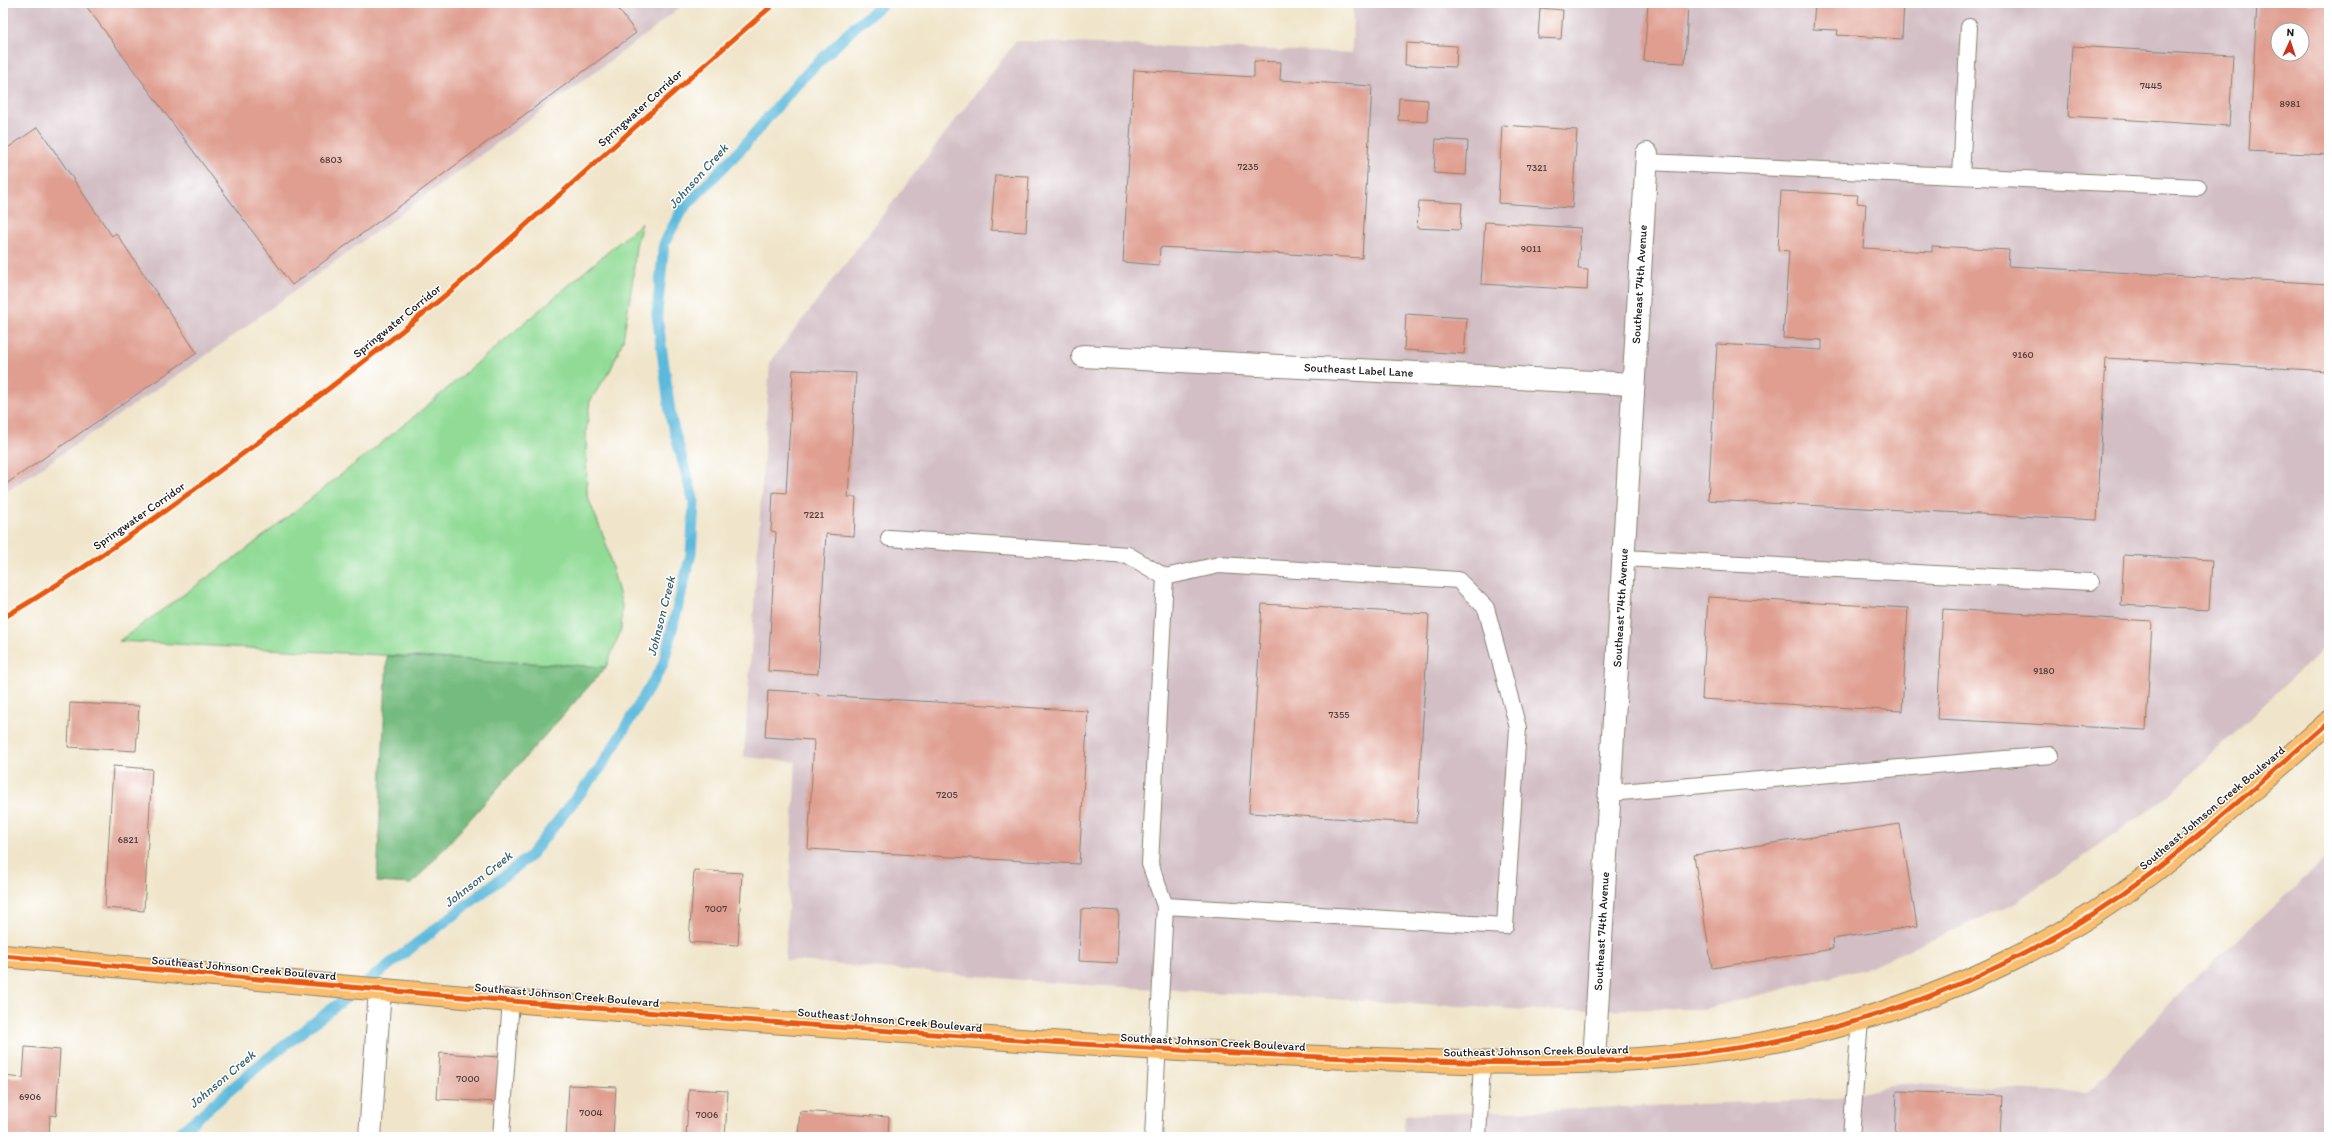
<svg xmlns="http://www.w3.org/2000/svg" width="2332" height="1140" viewBox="0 0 2332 1140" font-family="Itim,sans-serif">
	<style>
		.industrial { fill: #d2bec4; fill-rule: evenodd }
		.green { fill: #91db96; stroke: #567c59 }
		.forest { fill: #74bb7f; stroke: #486c4e }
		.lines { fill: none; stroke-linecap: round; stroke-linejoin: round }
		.stream { stroke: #5db9db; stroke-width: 11 }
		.building { fill: #df9e90; fill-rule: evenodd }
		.lane-casing { stroke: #868073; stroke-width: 18 }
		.street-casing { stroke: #868073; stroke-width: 24 }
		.primary-casing { stroke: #868073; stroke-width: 24 }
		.lane { stroke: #fff; stroke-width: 16 }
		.street { stroke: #fff; stroke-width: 22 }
		.primary { stroke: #fabe6d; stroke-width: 22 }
		.cycleway-casing { stroke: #fff; stroke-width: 8 }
		.cycleway { stroke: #e8590c; stroke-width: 5 }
		.labels { text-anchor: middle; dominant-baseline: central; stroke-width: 3; stroke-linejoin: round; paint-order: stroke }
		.number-label { font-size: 10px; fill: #4d3c39 }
		.street-label { font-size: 12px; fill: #1c1c1c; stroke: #fff }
		.water-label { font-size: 13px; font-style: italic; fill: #396372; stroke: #fff }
	</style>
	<rect width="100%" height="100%" fill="#fff"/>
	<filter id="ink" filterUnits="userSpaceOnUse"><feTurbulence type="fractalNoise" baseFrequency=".025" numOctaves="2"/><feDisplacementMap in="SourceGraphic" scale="8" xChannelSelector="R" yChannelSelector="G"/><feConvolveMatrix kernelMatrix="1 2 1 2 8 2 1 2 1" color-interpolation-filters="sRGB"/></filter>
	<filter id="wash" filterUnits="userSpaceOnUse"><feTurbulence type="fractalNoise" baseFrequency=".012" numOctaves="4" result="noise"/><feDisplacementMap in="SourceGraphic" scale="16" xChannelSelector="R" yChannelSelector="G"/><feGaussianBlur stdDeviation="0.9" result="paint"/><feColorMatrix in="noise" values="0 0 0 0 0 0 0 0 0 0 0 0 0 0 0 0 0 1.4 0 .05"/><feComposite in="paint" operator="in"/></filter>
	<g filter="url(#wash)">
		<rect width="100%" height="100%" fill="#f0e5ca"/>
		<g class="industrial">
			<path d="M3,3H685L648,33L208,354L3,494Z"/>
			<path d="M1353,3H2329V643L2165,799L2016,903L1864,969L1704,1009L1527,1010L1069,984L785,960L796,762L744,757L770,362L1016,41L1352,53ZM2278,30H2302V54H2278Z"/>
			<path d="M2329,856V1137H1404L1405,1115L1832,1099L1899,1083L2088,1093L2186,986Z"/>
		</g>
		<path class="green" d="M642,223L636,246L633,278L623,340L611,369L590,401L586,432L587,495L605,540L622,605L621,630L606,667L119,641L243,552L409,421Z"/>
		<path class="forest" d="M387,656L606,667L412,884L377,882Z"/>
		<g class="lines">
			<path class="stream" d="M175,1137L263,1062L530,856L601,767L663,665L691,554L694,502L671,419L657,314L664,244L681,211L743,147L797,83L855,27L884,3"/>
		</g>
		<g id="blocks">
			<g class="building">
				<path d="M84,3H614L636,33L292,285Z"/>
				<path d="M1648,3H1688L1685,63L1644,61Z"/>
				<path d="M1815,3H1904L1902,39L1837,35L1838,30L1813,29Z"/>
				<path d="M2257,3H2329V155L2249,151ZM2278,30H2302V54H2278Z"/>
				<path d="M1540,8L1563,10L1561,39L1538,38Z"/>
				<path d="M1406,43L1457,46L1456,67L1405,65Z"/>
				<path d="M2072,46L2233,55L2229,126L2068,116Z"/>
				<path d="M1254,61L1281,62L1280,80L1372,86L1362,258L1160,247L1159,265L1123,262L1134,70L1254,77Z"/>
				<path d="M1399,98L1428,100L1427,122L1398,120Z"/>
				<path d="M1502,125L1577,130L1572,208L1498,203Z"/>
				<path d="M38,127L112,236L116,233L197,353L3,486V151Z"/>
				<path d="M1436,139L1468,141L1466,175L1434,173Z"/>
				<path d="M995,175L1029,176L1026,232L991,230Z"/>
				<path d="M1781,191L1858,195L1857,203L1866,204L1863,248L1932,252V246L2009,250L2008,266L2329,284V371L2106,358L2097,520L1708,500L1717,344L1822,350V340L1783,338L1789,251L1778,250Z"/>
				<path d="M1419,201L1462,203L1460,230L1417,228Z"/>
				<path d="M1485,222L1581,228L1578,269L1588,270L1587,290L1481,284Z"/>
				<path d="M1406,314L1467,318L1464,354L1404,350Z"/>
				<path d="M793,370L856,373L848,497H856L854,536L826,534L818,674L768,671L776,532L771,531L773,492L786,493Z"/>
				<path d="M2124,555L2212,560L2209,610L2121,605Z"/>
				<path d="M1708,597L1908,608L1902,711L1702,699Z"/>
				<path d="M1262,604L1429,614L1417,823L1249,813Z"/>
				<path d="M1943,609L2152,621L2146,730L1937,719Z"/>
				<path d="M768,690L817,693V695L1088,711L1079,864L808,849L814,740L765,737Z"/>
				<path d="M70,703L139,706L136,751L68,747Z"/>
				<path d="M113,766L152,769L144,911L105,908Z"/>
				<path d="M1900,824L1917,926L1832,939L1833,949L1712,968L1694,855Z"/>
				<path d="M694,870L742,873L738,945L689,942Z"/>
				<path d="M1081,909L1119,911L1117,963L1079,961Z"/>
				<path d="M25,1047L60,1050L56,1116L50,1115L49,1137H3V1076L23,1078Z"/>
				<path d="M440,1053L500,1057L497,1102L437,1099Z"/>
				<path d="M569,1085L616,1087L613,1137H566Z"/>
				<path d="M689,1089L728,1091L725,1137H686Z"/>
				<path d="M1897,1091L2002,1096L2000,1137H1895Z"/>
				<path d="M800,1111L889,1117L888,1137H798Z"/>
			</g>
		</g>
	</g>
	<g filter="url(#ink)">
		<use href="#blocks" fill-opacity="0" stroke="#868073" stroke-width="1"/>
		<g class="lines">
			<defs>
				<g id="lane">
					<path d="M1646,162L2198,187"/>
					<path d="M1961,176L1969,27"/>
					<path d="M889,538L1128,555L1165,577L1219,565L1458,580L1486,608L1518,728L1505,926L1165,906"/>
					<path d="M1623,558L2091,582"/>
					<path d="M1609,793L2051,755"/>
					<path d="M501,1137L511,1000"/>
					<path d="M1153,1137L1165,906L1150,864L1165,577"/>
					<path d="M1478,1137L1482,1063"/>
					<path d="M1851,1137L1860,1020"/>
				</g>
				<g id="street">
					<path id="s1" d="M1083,356L1633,384"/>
					<path id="s2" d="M1594,1061L1647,154"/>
					<path d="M370,1137L380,989"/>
				</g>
				<path id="primary" d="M3,956C367,989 732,1022 1097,1045C1190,1051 1283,1056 1377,1059C1535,1066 1695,1068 1849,1023C1957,992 2063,941 2153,872C2214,825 2271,773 2329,722"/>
			</defs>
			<use href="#lane" class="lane-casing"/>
			<use href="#street" class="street-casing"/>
			<use href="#primary" class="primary-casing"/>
			<use href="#lane" class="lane"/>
			<use href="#street" class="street"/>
			<use href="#primary" class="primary"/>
			<defs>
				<g id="cycleway">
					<path d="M3,618C86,569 163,513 241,455C323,394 405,331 482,264C580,177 676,89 775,3"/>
					<path d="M3,956C367,989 732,1022 1097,1045C1190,1051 1283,1056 1377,1059C1535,1066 1695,1068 1849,1023C1957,992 2063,941 2153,872C2214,825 2271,773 2329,722"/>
				</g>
			</defs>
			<use href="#cycleway" class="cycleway-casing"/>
			<use href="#cycleway" class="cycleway"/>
		</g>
	</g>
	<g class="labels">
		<g class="number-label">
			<text x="2151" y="85">7445</text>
			<text x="2290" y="103">8981</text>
			<text x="331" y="159">6803</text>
			<text x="1248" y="166">7235</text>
			<text x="1537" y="167">7321</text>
			<text x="1531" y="248">9011</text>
			<text x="2023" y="354">9160</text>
			<text x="814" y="514">7221</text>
			<text x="2044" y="670">9180</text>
			<text x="1339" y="714">7355</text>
			<text x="947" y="794">7205</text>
			<text x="128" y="839">6821</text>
			<text x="716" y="908">7007</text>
			<text x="468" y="1078">7000</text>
			<text x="30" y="1096">6906</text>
			<text x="591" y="1112">7004</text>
			<text x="707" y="1114">7006</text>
		</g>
		<g class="street-label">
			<text transform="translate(640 108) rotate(-42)">Springwater Corridor</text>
			<text stroke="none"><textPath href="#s2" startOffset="778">Southeast 74th Avenue</textPath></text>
			<text transform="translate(397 321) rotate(-39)">Springwater Corridor</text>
			<text stroke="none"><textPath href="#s1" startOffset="276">Southeast Label Lane</textPath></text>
			<text transform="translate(139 516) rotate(-35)">Springwater Corridor</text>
			<text stroke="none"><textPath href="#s2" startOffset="454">Southeast 74th Avenue</textPath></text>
			<text transform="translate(2212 808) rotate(-40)">Southeast Johnson Creek Boulevard</text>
			<text stroke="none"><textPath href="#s2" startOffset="130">Southeast 74th Avenue</textPath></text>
			<text transform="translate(244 968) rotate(5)">Southeast Johnson Creek Boulevard</text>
			<text transform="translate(567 995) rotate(5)">Southeast Johnson Creek Boulevard</text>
			<text transform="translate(890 1020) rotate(5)">Southeast Johnson Creek Boulevard</text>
			<text transform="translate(1213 1042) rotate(3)">Southeast Johnson Creek Boulevard</text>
			<text transform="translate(1536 1051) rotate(-1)">Southeast Johnson Creek Boulevard</text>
		</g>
		<g class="water-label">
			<text transform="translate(698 176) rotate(-48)">Johnson Creek</text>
			<text transform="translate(661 616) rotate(-76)">Johnson Creek</text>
			<text transform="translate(478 879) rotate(-38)">Johnson Creek</text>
			<text transform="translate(222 1079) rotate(-40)">Johnson Creek</text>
		</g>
	</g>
	<rect width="2332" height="1140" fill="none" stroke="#fff" stroke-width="16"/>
	<g transform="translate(2290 42) rotate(3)"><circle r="19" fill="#ffffff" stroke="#a4a4a4"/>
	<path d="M0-3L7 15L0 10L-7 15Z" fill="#c8321e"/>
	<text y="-6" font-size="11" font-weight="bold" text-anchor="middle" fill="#1c1c1c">N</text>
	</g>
</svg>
